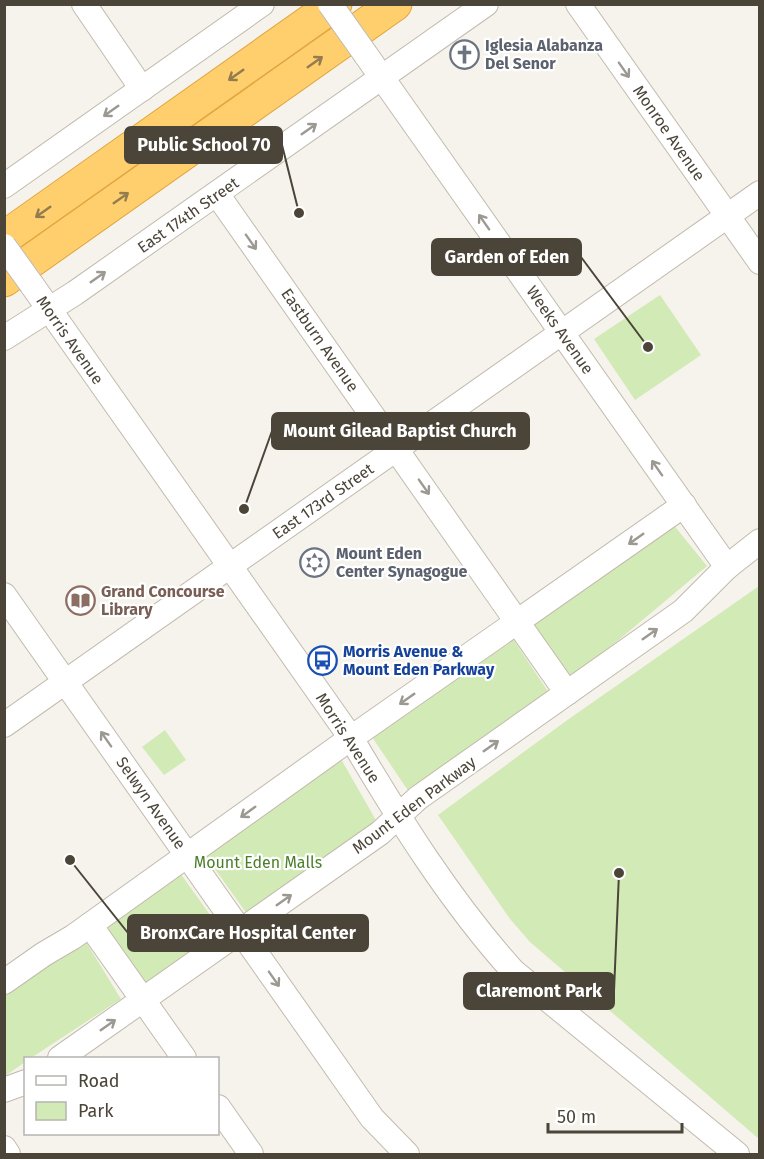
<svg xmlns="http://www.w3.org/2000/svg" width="764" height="1159" viewBox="0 0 764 1159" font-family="'Fira Sans',sans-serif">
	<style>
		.green { fill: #d2eab5 }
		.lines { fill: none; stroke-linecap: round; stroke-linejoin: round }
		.minor-casing { stroke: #c2bbae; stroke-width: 26 }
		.highway-casing { stroke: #e0a43c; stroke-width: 35 }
		.minor { stroke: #fff; stroke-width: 24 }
		.highway { stroke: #ffcf6e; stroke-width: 33 }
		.minor-bridge-casing { stroke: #c2bbae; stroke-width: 26; stroke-linecap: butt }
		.minor-bridge { stroke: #fff; stroke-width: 24 }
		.oneway { stroke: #937c4e }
		.oneway2 { stroke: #9c9892 }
		.labels { text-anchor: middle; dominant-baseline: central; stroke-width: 4.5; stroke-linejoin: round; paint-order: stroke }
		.worship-label { font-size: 16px; font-weight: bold; fill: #5b616d; stroke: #fff; text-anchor: start }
		.street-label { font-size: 16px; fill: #4b4439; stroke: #fff }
		.education-label { font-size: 16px; font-weight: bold; fill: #785e54; stroke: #fff; text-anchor: start }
		.transit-label { font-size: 16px; font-weight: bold; fill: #164399; stroke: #fff; text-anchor: start }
		.park-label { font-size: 16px; fill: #4a7f2a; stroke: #fff }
		.leader { fill: none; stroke: #4b4439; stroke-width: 2 }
		.callout-dot { fill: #4b4439; stroke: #fff; stroke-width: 2 }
		.callout { fill: #4b4439; stroke: #4b4439; stroke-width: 2 }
		.callout-label { font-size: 18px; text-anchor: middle; font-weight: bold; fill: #fff }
	</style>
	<rect width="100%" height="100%" fill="#f6f3ec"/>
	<g class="green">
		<path d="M660,295L701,355L635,400L594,339Z"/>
		<path d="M672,523L707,566L578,674L570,676L533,623Z"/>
		<path d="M759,586V1139L530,942L510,919L438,815L566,721Z"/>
		<path d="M511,636L551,696L411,795L372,737Z"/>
		<path d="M165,730L186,760L164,775L142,747Z"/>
		<path d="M341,759L377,822L247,914L205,855Z"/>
		<path d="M180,873L223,933L145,988L103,928Z"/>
		<path d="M83,937L121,999L31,1058H26L25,1062L5,1076L4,994Z"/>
	</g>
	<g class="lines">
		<defs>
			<g id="minor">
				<path d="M84,4L142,89"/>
				<path d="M578,4L760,262"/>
				<path d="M366,55L727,567"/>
				<path d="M4,186L262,4"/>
				<path d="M217,194L567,693"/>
				<path d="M32,285L351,738C399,819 450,901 513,971L737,1154"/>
				<path d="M4,338L75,293L486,4"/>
				<path d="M4,595L372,1118L407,1154"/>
				<path d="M4,725L760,193"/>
				<path d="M90,925L184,1058"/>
				<path d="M4,982L44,954L73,937L351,738L684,505"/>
				<path d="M60,1058L380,833L418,798L683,611L727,567L760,541"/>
				<path d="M4,1090L26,1082"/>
				<path d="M218,1107L251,1154"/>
				<path d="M4,1148L8,1154"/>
			</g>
			<g id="highway">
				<path d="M4,238L335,4"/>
				<path d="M4,280L395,4"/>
			</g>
		</defs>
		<use href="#minor" class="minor-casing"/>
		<use href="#highway" class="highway-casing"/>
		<use href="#minor" class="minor"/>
		<use href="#highway" class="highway"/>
		<defs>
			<g id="minor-bridge">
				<path d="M330,4L366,55"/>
				<path d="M4,246L32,285"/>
			</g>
		</defs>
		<use href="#minor-bridge" class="minor-bridge-casing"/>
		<use href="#minor-bridge" class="minor-bridge"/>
	</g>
	<defs><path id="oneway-shaft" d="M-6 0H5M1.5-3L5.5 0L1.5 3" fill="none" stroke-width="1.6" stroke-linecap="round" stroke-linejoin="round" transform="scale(1.5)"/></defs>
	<g class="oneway">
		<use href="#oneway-shaft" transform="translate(315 62) rotate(-35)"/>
		<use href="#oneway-shaft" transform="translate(236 75) rotate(145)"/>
		<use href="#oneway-shaft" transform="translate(121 198) rotate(-35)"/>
		<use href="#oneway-shaft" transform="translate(43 212) rotate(145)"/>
	</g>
	<g class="oneway2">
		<use href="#oneway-shaft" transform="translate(624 70) rotate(55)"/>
		<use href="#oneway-shaft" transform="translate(111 111) rotate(145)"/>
		<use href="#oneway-shaft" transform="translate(309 129) rotate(-35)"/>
		<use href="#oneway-shaft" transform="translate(484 222) rotate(-125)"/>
		<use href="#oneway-shaft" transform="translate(251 242) rotate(55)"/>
		<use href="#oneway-shaft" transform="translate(98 277) rotate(-35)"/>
		<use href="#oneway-shaft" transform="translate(657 468) rotate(-125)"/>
		<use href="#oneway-shaft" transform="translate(424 487) rotate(55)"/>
		<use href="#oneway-shaft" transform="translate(636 539) rotate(145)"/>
		<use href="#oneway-shaft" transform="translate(650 634) rotate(-35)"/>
		<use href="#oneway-shaft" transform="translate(407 699) rotate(145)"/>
		<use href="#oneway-shaft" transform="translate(106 739) rotate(-125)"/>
		<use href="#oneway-shaft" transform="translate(491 746) rotate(-35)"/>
		<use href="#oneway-shaft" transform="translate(248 812) rotate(144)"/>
		<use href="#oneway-shaft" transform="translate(284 900) rotate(-35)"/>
		<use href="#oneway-shaft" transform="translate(274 979) rotate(55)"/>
		<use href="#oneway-shaft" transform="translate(108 1025) rotate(-35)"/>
	</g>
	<defs>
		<symbol id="church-ring" viewBox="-11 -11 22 22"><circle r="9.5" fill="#fff" stroke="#6b7280" stroke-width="1.5"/><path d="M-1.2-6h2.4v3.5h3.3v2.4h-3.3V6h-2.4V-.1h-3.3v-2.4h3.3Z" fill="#6b7280"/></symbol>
		<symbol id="synagogue-ring" viewBox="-11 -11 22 22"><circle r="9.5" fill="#fff" stroke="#6b7280" stroke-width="1.5"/><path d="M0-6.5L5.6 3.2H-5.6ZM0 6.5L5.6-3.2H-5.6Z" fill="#6b7280"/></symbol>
		<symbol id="library-ring" viewBox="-11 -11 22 22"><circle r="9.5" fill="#fff" stroke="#8d6e63" stroke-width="1.5"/><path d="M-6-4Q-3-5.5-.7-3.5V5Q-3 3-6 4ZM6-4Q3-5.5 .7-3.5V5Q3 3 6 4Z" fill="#8d6e63"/></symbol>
		<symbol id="bus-ring" viewBox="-11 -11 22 22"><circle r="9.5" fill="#fff" stroke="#1a4fb4" stroke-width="1.5"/><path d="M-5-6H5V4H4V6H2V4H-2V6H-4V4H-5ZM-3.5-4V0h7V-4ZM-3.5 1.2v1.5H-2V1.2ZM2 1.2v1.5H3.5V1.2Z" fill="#1a4fb4"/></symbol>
	</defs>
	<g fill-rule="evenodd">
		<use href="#church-ring" x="448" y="38" width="33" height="33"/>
		<use href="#synagogue-ring" x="298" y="546" width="33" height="33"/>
		<use href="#library-ring" x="64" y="584" width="33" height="33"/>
		<use href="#bus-ring" x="306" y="644" width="33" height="33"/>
	</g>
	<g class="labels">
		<g class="worship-label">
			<text x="485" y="45">Iglesia Alabanza<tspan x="485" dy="18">Del Senor</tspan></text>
			<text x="336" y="553">Mount Eden<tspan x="336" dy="18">Center Synagogue</tspan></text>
		</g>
		<g class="street-label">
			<text transform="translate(669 133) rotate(55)">Monroe Avenue</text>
			<text transform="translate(188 215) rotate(-35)">East 174th Street</text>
			<text transform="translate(560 330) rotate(55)">Weeks Avenue</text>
			<text transform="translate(70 340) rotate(55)">Morris Avenue</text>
			<text transform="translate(320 340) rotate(55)">Eastburn Avenue</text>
			<text transform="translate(323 501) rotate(-35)">East 173rd Street</text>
			<text transform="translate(348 738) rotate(57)">Morris Avenue</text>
			<text transform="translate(151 803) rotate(55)">Selwyn Avenue</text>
			<text transform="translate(414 805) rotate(-37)">Mount Eden Parkway</text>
		</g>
		<g class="education-label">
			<text x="101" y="591">Grand Concourse<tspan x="101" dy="18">Library</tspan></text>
		</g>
		<g class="transit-label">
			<text x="343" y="651">Morris Avenue &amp;<tspan x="343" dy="18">Mount Eden Parkway</tspan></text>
		</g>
		<g class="park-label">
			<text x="258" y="862">Mount Eden Malls</text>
		</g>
	</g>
	<path class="leader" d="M299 213L282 145M648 347L581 257M244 509L272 431M70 860L128 933M619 873L614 991"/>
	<g class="callout-dot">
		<circle cx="299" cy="213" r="6"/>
		<circle cx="648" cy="347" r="6"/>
		<circle cx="244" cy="509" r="6"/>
		<circle cx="70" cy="860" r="6"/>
		<circle cx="619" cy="873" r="6"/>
	</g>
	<g class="callout">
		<rect x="125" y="127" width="157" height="36" rx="6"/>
		<rect x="432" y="239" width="149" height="36" rx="6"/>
		<rect x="272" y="413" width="257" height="36" rx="6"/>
		<rect x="128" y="915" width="240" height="36" rx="6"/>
		<rect x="464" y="973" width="150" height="36" rx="6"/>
	</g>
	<g class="callout-label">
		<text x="204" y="151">Public School 70</text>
		<text x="507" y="263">Garden of Eden</text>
		<text x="400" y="437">Mount Gilead Baptist Church</text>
		<text x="248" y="939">BronxCare Hospital Center</text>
		<text x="539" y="997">Claremont Park</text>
	</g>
	<rect width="764" height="1159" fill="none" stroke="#4b4439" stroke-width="12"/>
	<rect x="24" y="1057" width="195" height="78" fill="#ffffff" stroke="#b7b4b0" stroke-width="1.5"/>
	<rect x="36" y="1076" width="30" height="9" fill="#ffffff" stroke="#b7b4b0" stroke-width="1.5"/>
	<text x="78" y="1087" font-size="18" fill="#4b4439">Road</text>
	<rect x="36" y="1102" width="30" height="18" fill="#d2eab5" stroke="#b7b4b0" stroke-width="1.5"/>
	<text x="78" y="1117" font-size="18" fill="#4b4439">Park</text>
	<path d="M548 1123v9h134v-9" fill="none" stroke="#4b4439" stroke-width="3"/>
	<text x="557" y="1123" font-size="18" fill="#4b4439" stroke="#ffffff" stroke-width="4.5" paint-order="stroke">50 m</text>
</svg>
